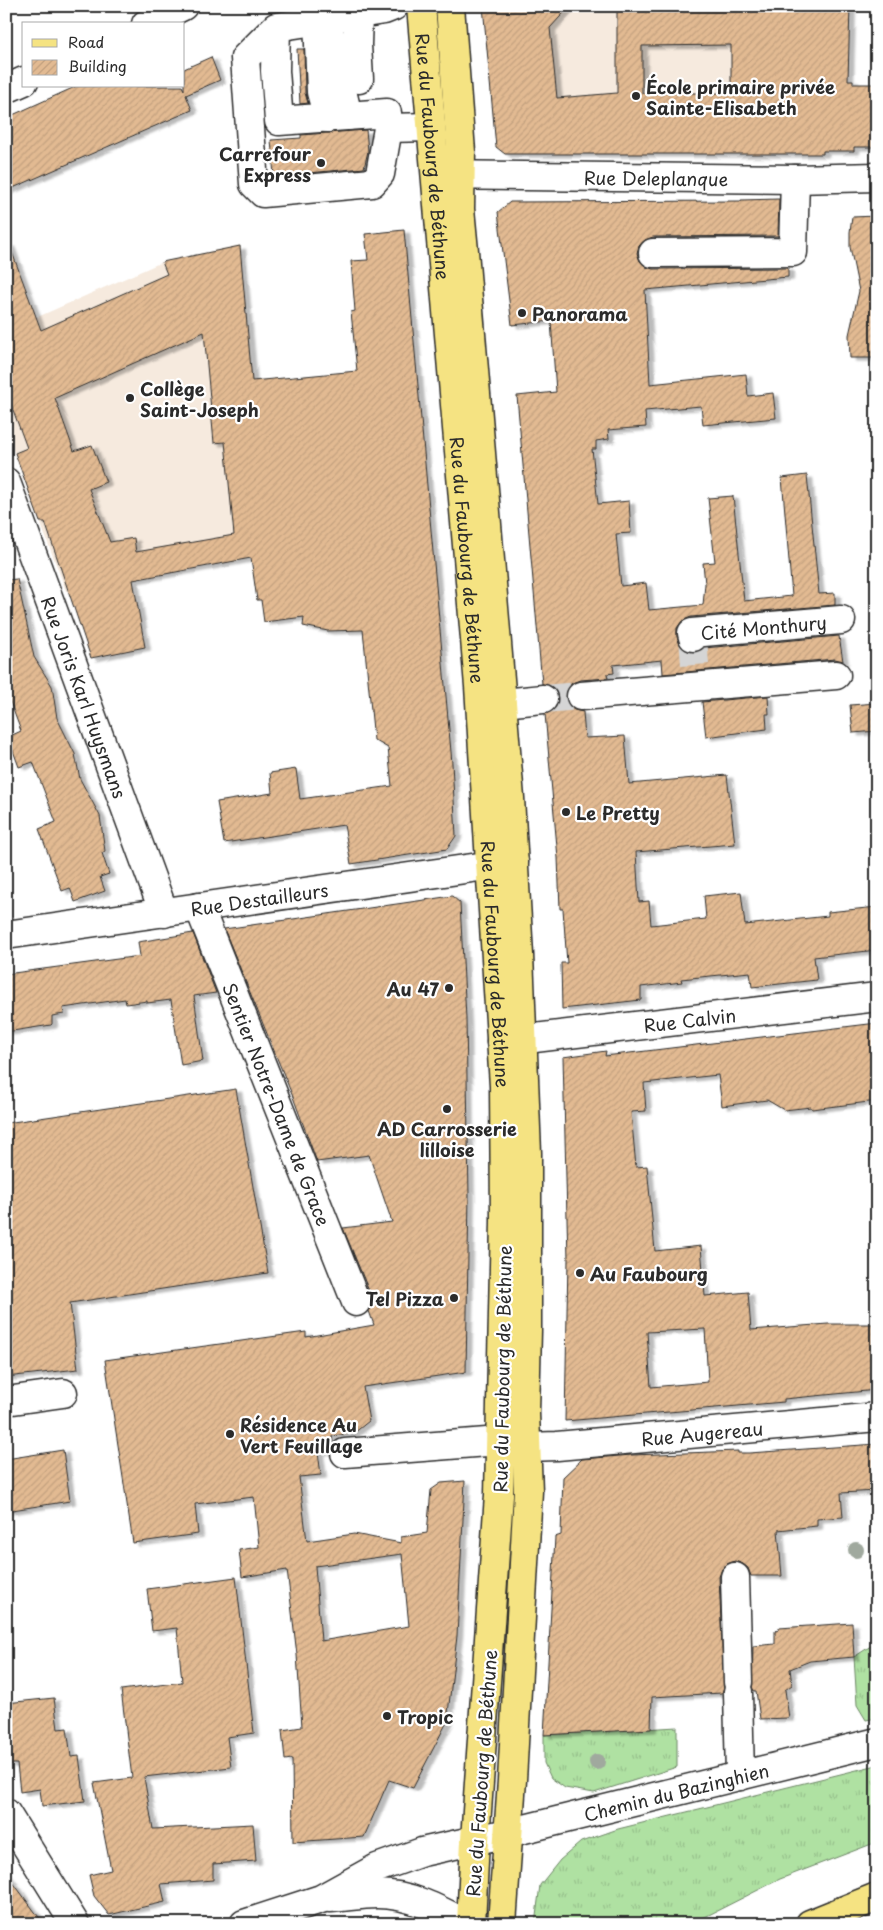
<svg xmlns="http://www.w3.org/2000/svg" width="883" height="1930" viewBox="0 0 883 1930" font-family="'Playpen Sans',sans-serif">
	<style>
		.built { fill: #f6eade }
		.grass { fill: url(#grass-tufts); stroke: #6d8666 }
		.building { fill: url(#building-hatch); stroke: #2b2b2b; fill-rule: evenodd; filter: url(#shadow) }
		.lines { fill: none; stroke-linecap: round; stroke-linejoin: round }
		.minor-tunnel { stroke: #d5d5d5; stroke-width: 28; stroke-dasharray: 28 14; stroke-linecap: butt }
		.minor-casing { stroke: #2b2b2b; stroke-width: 31 }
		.major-casing { stroke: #2b2b2b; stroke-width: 31 }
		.highway-casing { stroke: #2b2b2b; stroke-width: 31 }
		.minor { stroke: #fff; stroke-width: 28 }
		.major { stroke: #f5e382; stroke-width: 28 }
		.highway { stroke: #f5e382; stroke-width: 28 }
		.tree { fill: #a0a99e }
		.poi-dot { fill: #2b2b2b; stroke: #fff; stroke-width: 2 }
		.labels { text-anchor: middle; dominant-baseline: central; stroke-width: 4.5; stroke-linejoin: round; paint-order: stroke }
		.poi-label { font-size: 18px; font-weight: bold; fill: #2b2b2b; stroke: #fff; text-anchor: start }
		.street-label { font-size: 18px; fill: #2b2b2b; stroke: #fff }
	</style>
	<defs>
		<pattern id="grass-tufts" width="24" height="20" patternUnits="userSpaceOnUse" patternTransform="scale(1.25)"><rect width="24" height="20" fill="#afe1a2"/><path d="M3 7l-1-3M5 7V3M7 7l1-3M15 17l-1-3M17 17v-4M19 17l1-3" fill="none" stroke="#97c18c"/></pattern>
		<pattern id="building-hatch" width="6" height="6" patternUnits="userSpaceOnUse" patternTransform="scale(1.25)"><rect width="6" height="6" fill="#e2ba92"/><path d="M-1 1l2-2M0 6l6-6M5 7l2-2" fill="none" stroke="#c2a07e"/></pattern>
		<filter id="shadow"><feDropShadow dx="5.5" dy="3" stdDeviation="1" flood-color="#0004"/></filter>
	</defs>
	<rect width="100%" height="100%" fill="#fff"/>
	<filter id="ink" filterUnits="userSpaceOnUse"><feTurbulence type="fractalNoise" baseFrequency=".02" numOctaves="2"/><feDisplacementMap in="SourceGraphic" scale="10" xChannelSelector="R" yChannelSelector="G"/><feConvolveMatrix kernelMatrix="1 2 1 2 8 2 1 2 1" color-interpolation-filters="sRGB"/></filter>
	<g filter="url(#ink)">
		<g class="built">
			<path d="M483,6H666L781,44L780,154H505L496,147Z"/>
			<path d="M240,245L269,555L66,591L6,431V331L162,262Z"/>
		</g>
		<g class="grass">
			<path d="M877,1642V1718L866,1720L857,1705L854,1657Z"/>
			<path d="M677,1727V1767L594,1793L565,1788L551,1778L544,1763V1735Z"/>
			<path d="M877,1765V1842L780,1879L691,1924H535L540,1885L560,1860L581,1842L618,1829Z"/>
		</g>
		<g class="building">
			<path d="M483,6H570L550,28L557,98L617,93V6H850L848,80H853V84H877V147H854V151H823V154H505L496,147ZM731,45V93H642V46Z"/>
			<path d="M297,49H304L305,93L308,103L300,104Z"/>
			<path d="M211,57L220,80L186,95L192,110L6,191V118L77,86H182L184,90V69Z"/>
			<path d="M366,130L368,151L364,168L274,176L271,140L301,138V135Z"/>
			<path d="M779,199L778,236L653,237L645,240L639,246L637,253L640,261L646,267L653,269L788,268V277L645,290L650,384L746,374L748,396L773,393L776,418L703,425L701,406L645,411L646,427L608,430L609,439L596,441V449H592L598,504L629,501L631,533L616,534L621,586L646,583L649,610L703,605L705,584L703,563L715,562L708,498L733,496L744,601L792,596L782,478L807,475L819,594L835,593V605L691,617L682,621L677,628V637L682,648L689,652H696L704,648L839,636L843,661L835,659L663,674L662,660L613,665L614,673L607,674L608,678L580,680L572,683L567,690L566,698L568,705L574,710L583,712L585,738L625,736L629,784L727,775L735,844L636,852L639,902L649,901L651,925L706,919L704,896L741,892L745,925L828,916V912L877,907V950L814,957L817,980L752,987L750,972L681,979L682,982L641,987V1000L562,1009L561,963H567L563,909H560L558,858L545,714L552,711L557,705L559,698L555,690L549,685L542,684L517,396L556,392L551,321L512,325L498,212L510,202L741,201V200Z"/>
			<path d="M877,216V358H850L849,335L859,291L850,247V232L852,217Z"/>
			<path d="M404,230L452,763L456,836L447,849L351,864L344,825L224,843L217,802L272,793L270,773L296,769L300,799L392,786L388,748L374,740L363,630L328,631L303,626L304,617L264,622L261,600H257L251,558L133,580L145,647L91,658L45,522H40L15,453L27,448L6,391V244H9L41,330L167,274L162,262L240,246L252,381L357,371L351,312L355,311L351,261L368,260L365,234ZM204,332L214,443L225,442L234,535L136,552L134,538L110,542L89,489L106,482L92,445L74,451L55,398Z"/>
			<path d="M17,579L34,657L52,686L57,718L75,754L80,779L100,816L105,851L102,853L109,874L100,877L105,891L75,902L70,888L62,891L39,829L56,822L33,762L19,767L8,737L21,731L6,691V580Z"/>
			<path d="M768,696L769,714H766L767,729L706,737L702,702Z"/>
			<path d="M877,703V731L853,733L850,705Z"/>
			<path d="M452,896L460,903L466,1018L469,1196L466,1372L363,1387L369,1421L354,1433L332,1436L333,1444L331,1446L323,1447L324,1451L318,1452L321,1475L299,1477L307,1541L354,1534L401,1543V1537L427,1533L431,1490L441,1483L465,1481L457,1636L447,1722L413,1788L389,1780L364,1837L293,1842L292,1759L285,1760L282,1730L302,1727L297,1655L287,1570L242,1577L239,1550L259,1547L254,1497L195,1504L198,1534L133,1543L105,1360L306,1332V1337L374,1325L369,1311L371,1304V1296L343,1228L392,1222L369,1155L317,1162L293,1097L224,929ZM402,1554L409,1626L321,1641L315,1566Z"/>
			<path d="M193,933L216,993L194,996L203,1061L181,1065L171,1000L147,1003V1001L126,1004L125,999L63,1008L64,1014L52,1016V1024L51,1025L6,1032V974L140,956L138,942Z"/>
			<path d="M877,1023V1101L812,1109L811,1107L784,1110L767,1100L722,1106L718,1075L644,1083L646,1111L631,1112L636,1167L647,1166L655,1251L701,1246L705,1296L748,1292L751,1330L828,1324H877V1390L784,1399V1402L565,1421L568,1259L563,1057L606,1051L605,1056ZM705,1329L708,1382L651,1387L647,1332Z"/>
			<path d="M236,1089L268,1273L70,1303L78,1369L6,1377V1123Z"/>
			<path d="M877,1444V1491L841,1493L843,1517L817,1519V1526L778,1530L782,1576H751L748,1568L743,1564L735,1561L727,1564L722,1569L719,1577L724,1687L722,1693L652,1697L651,1729L544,1735L555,1537L561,1535L563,1477L582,1459L632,1455L738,1451V1453H749Z"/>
			<path d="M63,1450L70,1501L6,1511V1459Z"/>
			<path d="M236,1577L254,1733L227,1737L231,1767L144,1777L153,1829L253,1824L256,1861L213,1864V1880L161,1884L165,1902L109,1915L94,1896L89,1875L111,1870L94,1783L132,1778L121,1690L182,1682L177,1628L152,1631L147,1589Z"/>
			<path d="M852,1623L854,1657L810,1661L790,1669L792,1685L785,1690L789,1718L760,1719L756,1691H754L752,1687L753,1646L775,1644V1631L779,1630V1628Z"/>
			<path d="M54,1698L58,1729L67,1728L71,1757L79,1756L85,1801L42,1806L40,1789L20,1792L17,1764H8L6,1747V1703Z"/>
			<path d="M6,1873L44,1924H6Z"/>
		</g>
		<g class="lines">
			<g class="minor-tunnel">
				<path d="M693,637L696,679"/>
				<path d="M543,699L581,696"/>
			</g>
			<defs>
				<g id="minor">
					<path d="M358,13L357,45L359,79"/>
					<path d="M318,20L338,47L342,91L348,116"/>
					<path d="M318,20L321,92L328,118"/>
					<path d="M146,24L183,6"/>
					<path d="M276,27L275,71L279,121L387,113L388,128L380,174L372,183L263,193L254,184L245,58L276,27L384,10L394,6"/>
					<path d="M6,89L24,81"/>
					<path d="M388,128L431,127"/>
					<path id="s1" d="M437,175L795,179L877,177"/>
					<path d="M653,253L793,252L795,179"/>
					<path id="s2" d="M6,482L164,913"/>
					<path id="s3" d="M693,637L692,633L841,620"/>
					<path d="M581,696L836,675"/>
					<path d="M502,703L543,699"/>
					<path id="s4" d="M199,907L356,1302"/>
					<path id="s5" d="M6,935L514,862"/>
					<path id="s6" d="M501,1042L877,997"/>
					<path d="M6,1401L63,1393"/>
					<path id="s7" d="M345,1453L500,1441L527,1447L557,1446L877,1417"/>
					<path d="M735,1577L738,1682"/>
					<path d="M738,1692L740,1776"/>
					<path d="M6,1813L75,1924"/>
					<path d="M330,1898C346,1897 362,1894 377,1894C410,1894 438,1909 466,1924"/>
					<path id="s8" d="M244,1924L321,1899L377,1868L422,1852L508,1833L877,1742"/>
				</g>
				<g id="major">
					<path id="s9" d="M421,6L479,686L504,1086L505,1221L499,1495L475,1840L471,1924"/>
					<path d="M450,6L461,152L460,209L464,251L510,798L519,955L527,1153V1330L525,1413L528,1491L512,1780L502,1924"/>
				</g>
				<path id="highway" d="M810,1924L877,1897"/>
			</defs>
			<use href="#minor" class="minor-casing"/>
			<use href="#major" class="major-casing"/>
			<use href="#highway" class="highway-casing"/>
			<use href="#minor" class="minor"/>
			<use href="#major" class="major"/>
			<use href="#highway" class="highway"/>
		</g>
		<g class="tree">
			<circle cx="856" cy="1550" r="8"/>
			<circle cx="597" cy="1762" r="8"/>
		</g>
	</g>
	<g class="poi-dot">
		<circle cx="636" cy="96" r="5"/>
		<circle cx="321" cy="163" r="5"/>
		<circle cx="522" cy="313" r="5"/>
		<circle cx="130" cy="398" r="5"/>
		<circle cx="566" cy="812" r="5"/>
		<circle cx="449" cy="988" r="5"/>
		<circle cx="447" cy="1109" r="5"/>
		<circle cx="580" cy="1273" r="5"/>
		<circle cx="454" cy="1298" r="5"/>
		<circle cx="230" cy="1434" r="5"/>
		<circle cx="387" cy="1716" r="5"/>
	</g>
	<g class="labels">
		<g class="poi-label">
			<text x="646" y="86">École primaire privée<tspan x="646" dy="21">Sainte-Elisabeth</tspan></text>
			<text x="311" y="153" text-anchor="end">Carrefour<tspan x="311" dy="21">Express</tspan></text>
			<text x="532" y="313">Panorama</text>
			<text x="140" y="388">Collège<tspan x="140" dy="21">Saint-Joseph</tspan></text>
			<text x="576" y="812">Le Pretty</text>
			<text x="439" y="988" text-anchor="end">Au 47</text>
			<text x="447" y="1128" text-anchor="middle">AD Carrosserie<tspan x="447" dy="21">lilloise</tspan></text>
			<text x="590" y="1273">Au Faubourg</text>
			<text x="444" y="1298" text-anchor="end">Tel Pizza</text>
			<text x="240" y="1424">Résidence Au<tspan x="240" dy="21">Vert Feuillage</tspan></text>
			<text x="397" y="1716">Tropic</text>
		</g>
		<g class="street-label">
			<text stroke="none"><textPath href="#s9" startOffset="151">Rue du Faubourg de Béthune</textPath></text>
			<text stroke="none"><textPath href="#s1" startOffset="219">Rue Deleplanque</textPath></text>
			<text stroke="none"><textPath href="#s9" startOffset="556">Rue du Faubourg de Béthune</textPath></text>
			<text stroke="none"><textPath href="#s3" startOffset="76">Cité Monthury</textPath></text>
			<text stroke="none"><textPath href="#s2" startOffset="229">Rue Joris Karl Huysmans</textPath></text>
			<text stroke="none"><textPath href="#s5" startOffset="256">Rue Destailleurs</textPath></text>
			<text stroke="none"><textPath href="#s9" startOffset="961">Rue du Faubourg de Béthune</textPath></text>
			<text stroke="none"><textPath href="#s6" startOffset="190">Rue Calvin</textPath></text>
			<text stroke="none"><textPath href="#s4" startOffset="212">Sentier Notre-Dame de Grace</textPath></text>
			<text transform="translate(502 1369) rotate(-89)">Rue du Faubourg de Béthune</text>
			<text stroke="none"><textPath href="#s7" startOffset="359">Rue Augereau</textPath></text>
			<text transform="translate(481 1773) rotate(-86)">Rue du Faubourg de Béthune</text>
			<text stroke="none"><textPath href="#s8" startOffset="454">Chemin du Bazinghien</textPath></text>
		</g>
	</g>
	<rect width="883" height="1930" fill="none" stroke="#fff" stroke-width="25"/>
	<rect x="12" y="12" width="858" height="1905" fill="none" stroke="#2b2b2b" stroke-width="2" filter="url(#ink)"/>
	<rect x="22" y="22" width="162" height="65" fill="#ffffff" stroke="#aaaaaa"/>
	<rect x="32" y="39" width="25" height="8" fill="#f5e382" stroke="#aaaaaa"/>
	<text x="68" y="48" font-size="15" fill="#2b2b2b">Road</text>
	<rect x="32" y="60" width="25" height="15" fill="url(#building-hatch)" stroke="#aaaaaa"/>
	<text x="68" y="72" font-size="15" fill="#2b2b2b">Building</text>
</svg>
